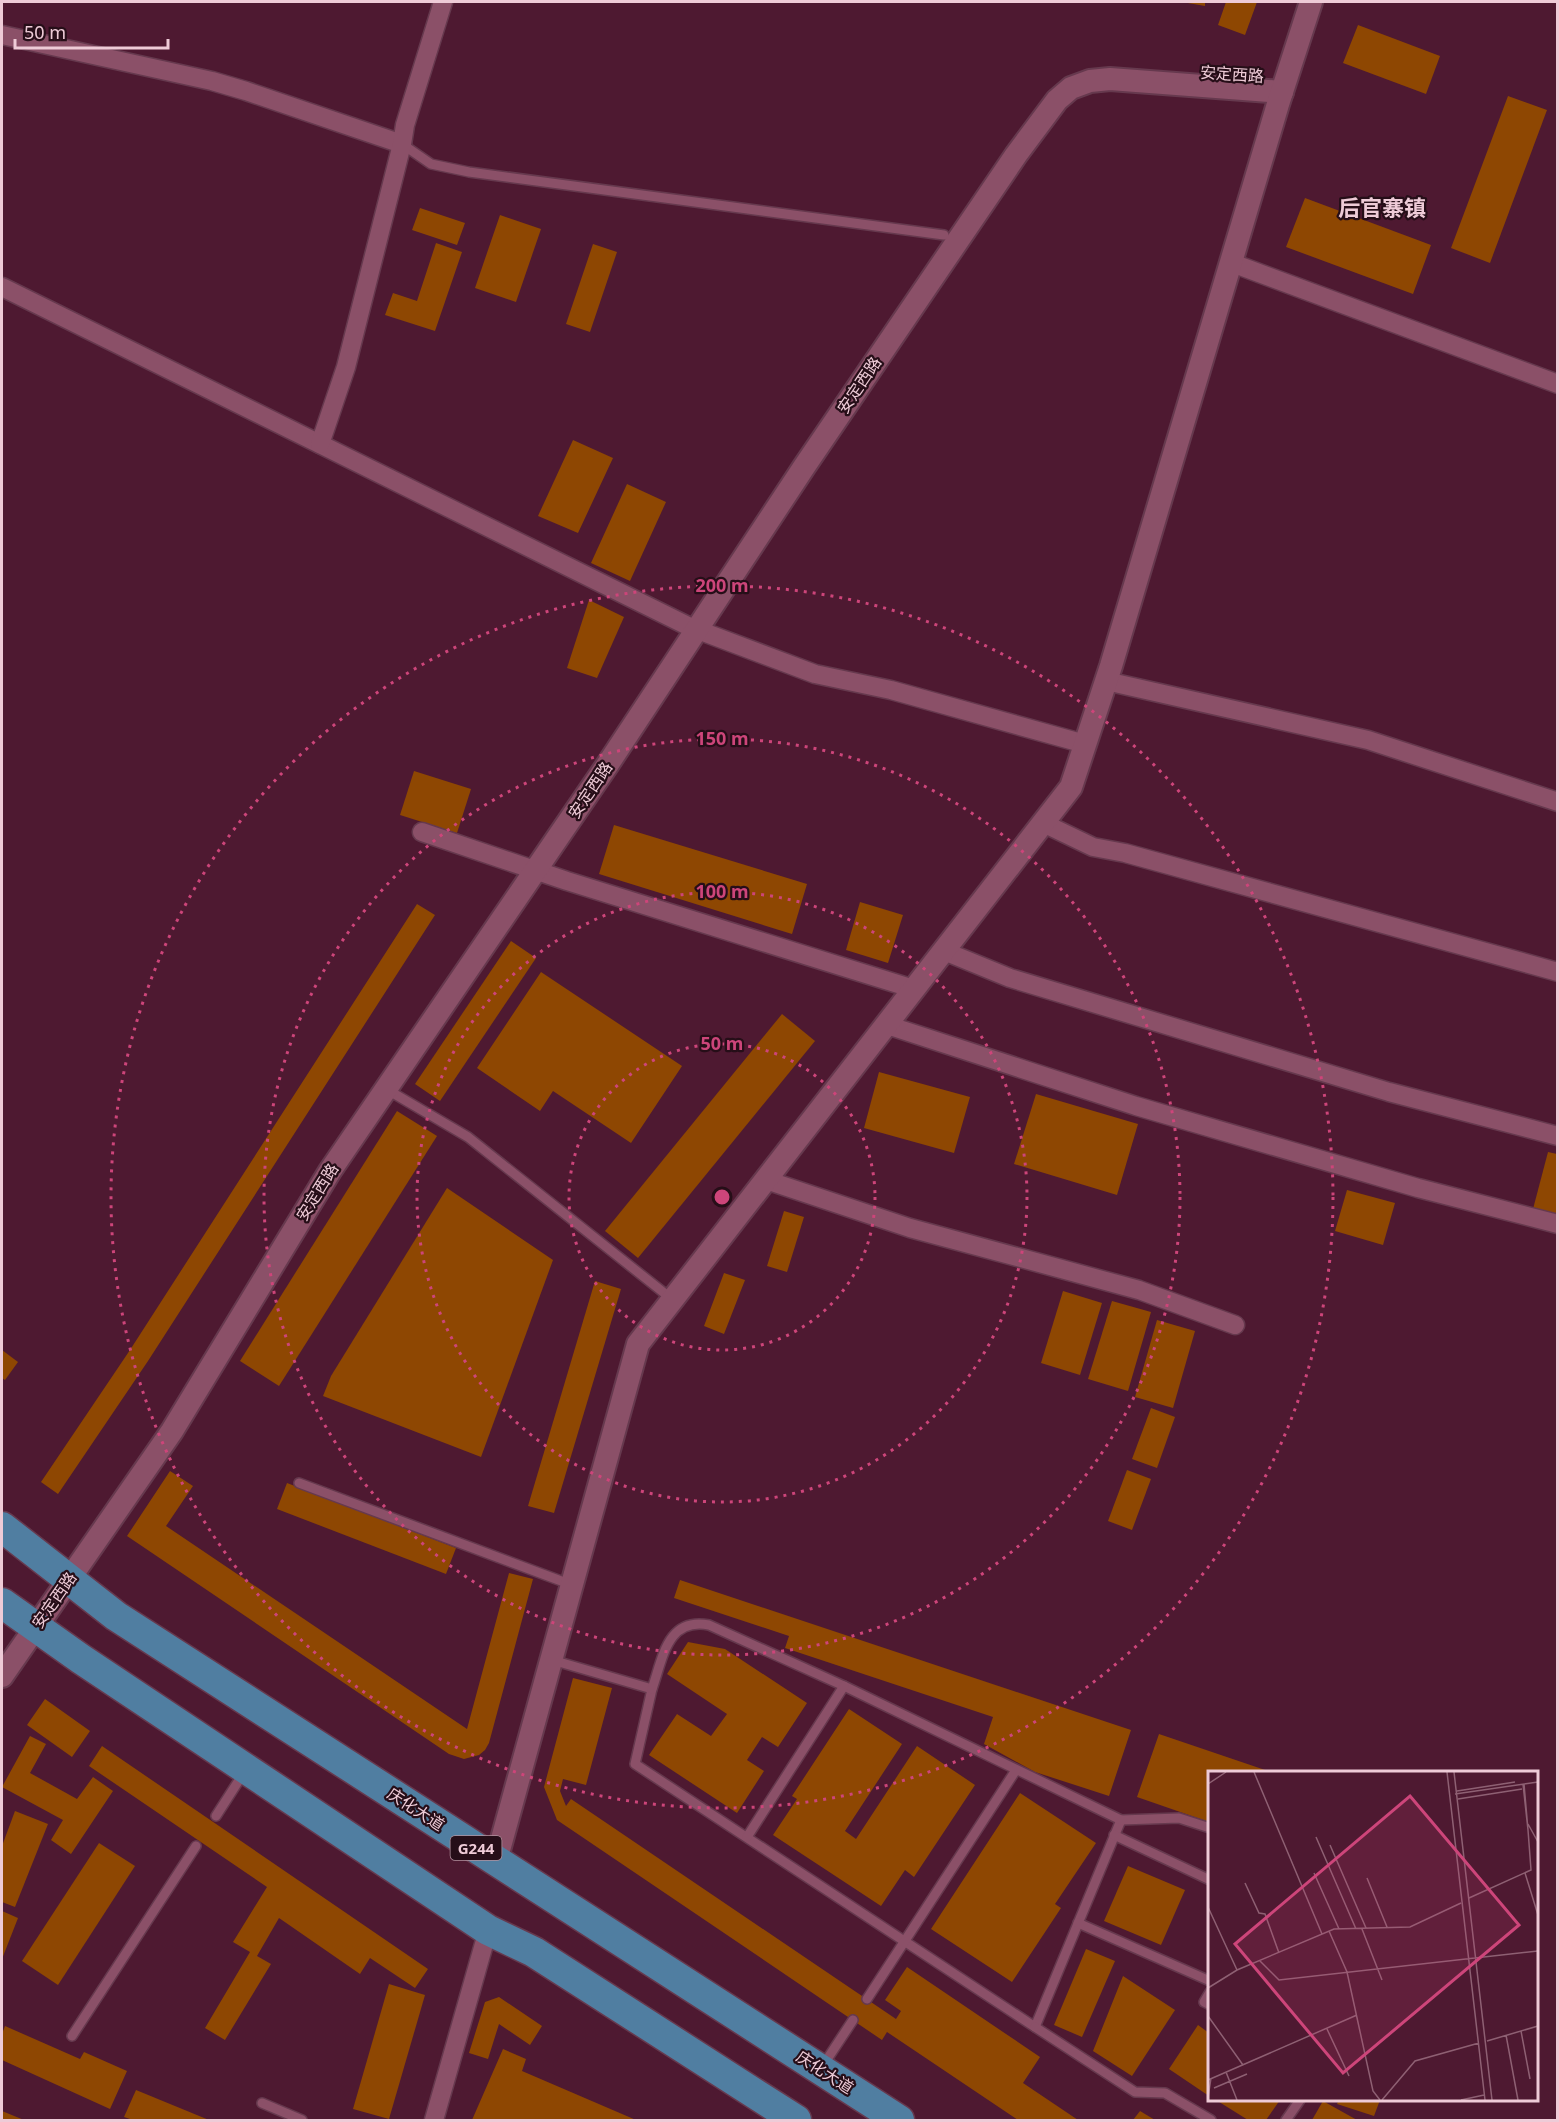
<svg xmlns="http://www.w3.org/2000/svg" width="1559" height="2122" viewBox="0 0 1559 2122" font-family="'Noto Sans','Noto Sans SC',sans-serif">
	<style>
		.building { fill: #8e4702 }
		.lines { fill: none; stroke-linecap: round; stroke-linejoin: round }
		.service-casing { stroke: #66394e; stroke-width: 12 }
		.minor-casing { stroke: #66394e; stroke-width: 21 }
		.tertiary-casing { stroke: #66394e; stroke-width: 26 }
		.trunk-casing { stroke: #66394e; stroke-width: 33 }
		.service { stroke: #8b5068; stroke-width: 9 }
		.minor { stroke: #8b5068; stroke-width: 18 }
		.tertiary { stroke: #8b5068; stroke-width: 22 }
		.trunk { stroke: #507ea1; stroke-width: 30 }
		.ring { fill: none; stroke: #cd457a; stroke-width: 3; stroke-dasharray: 3 6 }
		.labels { text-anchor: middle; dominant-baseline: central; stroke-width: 4.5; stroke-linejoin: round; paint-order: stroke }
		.shield { fill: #260e18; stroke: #b2929e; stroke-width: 1.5 }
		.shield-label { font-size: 15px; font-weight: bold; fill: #eecbd7 }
		.street-label { font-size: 16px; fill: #eecbd7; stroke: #260e18 }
		.district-label { font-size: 22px; font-weight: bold; fill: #eecbd7; stroke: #260e18 }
		.inset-road { fill: none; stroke: #8e6073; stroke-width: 1.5 }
		.view { fill: #cd457a; fill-opacity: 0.15; stroke: #cd457a; stroke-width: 3 }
		.inset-edge { fill: none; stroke: #eecbd7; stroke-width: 3 }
		.centre { fill: #cd457a; stroke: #260e18; stroke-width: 3 }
		.ring-label { font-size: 18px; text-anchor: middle; font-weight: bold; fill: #cd457a; stroke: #260e18; stroke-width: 4.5; stroke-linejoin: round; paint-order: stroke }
	</style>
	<rect width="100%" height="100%" fill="#4e1931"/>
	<g class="building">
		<path d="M1182,2H1205V6Z"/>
		<path d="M1226,2H1257L1245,35L1218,25Z"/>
		<path d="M1358,25L1440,56L1426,94L1343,63Z"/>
		<path d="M1508,96L1547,110L1490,263L1451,248Z"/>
		<path d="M1305,198L1431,245L1413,294L1286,247Z"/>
		<path d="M420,208L465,223L457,245L412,230Z"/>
		<path d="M500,215L541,229L516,302L475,288Z"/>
		<path d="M436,243L462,252L435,331L385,315L393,293L417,301Z"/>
		<path d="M593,244L617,252L590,332L566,324Z"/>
		<path d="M573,440L613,458L578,533L538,516Z"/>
		<path d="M627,484L666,502L630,581L591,563Z"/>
		<path d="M589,600L624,617L597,678L567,668Z"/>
		<path d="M414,771L471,789L457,833L400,815Z"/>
		<path d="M614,825L807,884L792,934L599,874Z"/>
		<path d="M860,902L903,915L888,963L846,950Z"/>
		<path d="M417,904L435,915L148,1361L58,1494L41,1482L130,1350Z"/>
		<path d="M511,941L536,958L440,1101L415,1084Z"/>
		<path d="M541,972L682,1066L631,1143L553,1091L540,1111L477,1068Z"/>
		<path d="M782,1014L815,1041L638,1258L605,1231Z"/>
		<path d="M879,1072L970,1097L954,1153L864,1128Z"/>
		<path d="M1036,1094L1138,1124L1117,1195L1014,1164Z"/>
		<path d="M397,1111L437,1136L279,1386L240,1361Z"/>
		<path d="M1548,1152L1557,1154V1215L1533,1209Z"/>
		<path d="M447,1188L553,1260L481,1457L323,1396L331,1376Z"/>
		<path d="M1347,1190L1395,1203L1383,1245L1335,1231Z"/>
		<path d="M784,1211L804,1217L787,1272L767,1266Z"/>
		<path d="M724,1273L745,1280L724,1334L704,1326Z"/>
		<path d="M595,1281L621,1289L554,1513L528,1506Z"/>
		<path d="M1063,1291L1102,1303L1080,1375L1041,1363Z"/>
		<path d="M1112,1301L1151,1312L1128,1391L1088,1379Z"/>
		<path d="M1157,1320L1195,1331L1173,1408L1135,1397Z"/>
		<path d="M2,1350L18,1362L5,1380L2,1378Z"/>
		<path d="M1151,1408L1175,1417L1157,1468L1132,1459Z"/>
		<path d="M1127,1470L1151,1479L1132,1530L1108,1521Z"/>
		<path d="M170,1471L193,1486L166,1526L467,1729L509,1573L533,1579L489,1743L485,1750L479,1755L464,1759L449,1754L127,1536Z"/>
		<path d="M287,1483L456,1548L446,1574L277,1509Z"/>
		<path d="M680,1580L1131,1730L1109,1796L1035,1772L984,1744L993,1717L785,1648L789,1636L674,1598Z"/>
		<path d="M688,1642L725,1649L807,1703L778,1747L762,1737L747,1760L764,1771L737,1813L649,1755L677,1714L711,1736L727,1714L667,1674Z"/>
		<path d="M573,1678L612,1688L586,1785L563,1779L560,1791L566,1806L571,1799L896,2019L901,2011L885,2000L907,1967L1040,2057L1023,2083L1078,2120H1018L887,2032L882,2040L557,1820L544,1787Z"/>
		<path d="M45,1699L90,1731L72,1757L27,1725Z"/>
		<path d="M849,1709L902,1744L845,1831L856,1839L917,1746L975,1785L914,1877L905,1870L881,1906L773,1835L797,1799L792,1796Z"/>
		<path d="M1159,1734L1271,1772H1210L1209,1822L1137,1797Z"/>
		<path d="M30,1736L46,1744L30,1773L77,1799L93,1777L113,1791L71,1854L51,1840L63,1820L2,1787Z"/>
		<path d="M102,1746L428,1969L415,1988L370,1958L360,1974L279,1918L257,1956L271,1964L225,2040L205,2028L250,1952L233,1942L267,1887L89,1766Z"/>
		<path d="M1020,1793L1096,1843L1055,1904L1061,1908L1012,1982L931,1929Z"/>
		<path d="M15,1811L48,1824L15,1907L2,1902V1846Z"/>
		<path d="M99,1843L135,1866L58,1985L22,1961Z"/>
		<path d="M1128,1866L1185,1890L1161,1945L1104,1921Z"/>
		<path d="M2,1911L18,1918L2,1959Z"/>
		<path d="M1086,1949L1115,1961L1082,2037L1054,2025Z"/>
		<path d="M1123,1976L1175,2010L1132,2076L1093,2051Z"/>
		<path d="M389,1984L425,1995L389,2119L353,2109Z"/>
		<path d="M499,1997L542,2026L530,2045L499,2024L488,2059L469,2053L485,2002Z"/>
		<path d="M1198,2025L1209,2033V2096L1169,2069Z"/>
		<path d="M5,2026L80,2059L84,2052L127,2071L110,2109L2,2060V2034Z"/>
		<path d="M503,2049L526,2059L522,2071L636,2120H472Z"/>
		<path d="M136,2090L209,2120H133L124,2117Z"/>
		<path d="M1216,2100H1280L1266,2120H1248Z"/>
		<path d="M1339,2100H1380L1374,2116L1337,2104Z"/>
		<path d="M1323,2101L1357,2120H1312Z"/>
		<path d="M2,2111L24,2120H2Z"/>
		<path d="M1140,2111L1155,2120H1133Z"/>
	</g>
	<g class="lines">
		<defs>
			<g id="service">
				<path d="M402,144L431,164L469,172L944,235"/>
				<path d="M386,1089L468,1137L673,1300"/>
				<path d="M299,1483L572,1585"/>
				<path d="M552,1660L652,1689L635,1764L1035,2027L1121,1820"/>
				<path d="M652,1689C663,1658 667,1617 709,1625L844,1686L1121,1820L1179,1818L1210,1828"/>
				<path d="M216,1816L243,1774"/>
				<path d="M1114,1835L1210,1880"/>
				<path d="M747,1837L844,1686"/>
				<path d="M1078,1923L1210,1981"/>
				<path d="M1210,1992L1204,2002L1210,2005"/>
				<path d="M867,1999L1016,1770"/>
				<path d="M1035,2027L1135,2092L1165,2093L1211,2120"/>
				<path d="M72,2036L196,1846"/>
				<path d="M822,2067L853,2020"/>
				<path d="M262,2103L302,2120"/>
				<path d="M1286,2120L1300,2100"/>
			</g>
			<g id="minor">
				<path d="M2,35L212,81L246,91L402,144"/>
				<path d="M1232,263L1558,384"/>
				<path d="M2,287L690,627L815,674L891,690L1085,744"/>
				<path d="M320,444L346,367L402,144L405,125L443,2"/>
				<path d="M1106,681L1368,740L1558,802"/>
				<path d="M1043,823L1093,847L1125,853L1558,972"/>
				<path d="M422,832L567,881L914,989"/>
				<path d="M944,951L1010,978L1389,1092L1558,1136"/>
				<path d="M887,1025L1136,1106L1418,1188L1558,1224"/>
				<path d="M766,1180L910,1228L1139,1290L1235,1325"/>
				<path d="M434,2120L488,1930"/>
			</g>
			<g id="tertiary">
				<path d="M2,1676L172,1431L330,1171L608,764L804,467L1016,155L1057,100L1071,88L1090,81L1110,79L1282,92"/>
				<path d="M496,1861L638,1344L1071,787L1111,666L1278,104L1311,2"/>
			</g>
			<g id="trunk">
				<path d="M2,1527L116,1616L899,2120"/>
				<path d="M2,1603L81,1659L488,1930L534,1952L796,2120"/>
			</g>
		</defs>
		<use href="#service" class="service-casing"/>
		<use href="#minor" class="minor-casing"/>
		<use href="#tertiary" class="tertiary-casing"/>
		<use href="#trunk" class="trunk-casing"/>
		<use href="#service" class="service"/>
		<use href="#minor" class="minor"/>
		<use href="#tertiary" class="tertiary"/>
		<use href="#trunk" class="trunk"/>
	</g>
	<g class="ring">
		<circle cx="722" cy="1197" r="153"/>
		<circle cx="722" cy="1197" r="305"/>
		<circle cx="722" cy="1197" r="458"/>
		<circle cx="722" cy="1197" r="611"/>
	</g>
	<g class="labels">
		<rect class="shield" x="450.5" y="1836" width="51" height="24" rx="4.5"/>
		<g class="shield-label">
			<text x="476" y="1848">G244</text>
		</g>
		<g class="street-label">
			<text transform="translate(1232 74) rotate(4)">安定西路</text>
			<text transform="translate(859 385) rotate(-56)">安定西路</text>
			<text transform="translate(590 790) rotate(-56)">安定西路</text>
			<text transform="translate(317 1192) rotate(-58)">安定西路</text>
			<text transform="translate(54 1600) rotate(-55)">安定西路</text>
			<text transform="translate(416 1809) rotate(33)">庆化大道</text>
			<text transform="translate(825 2072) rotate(33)">庆化大道</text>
		</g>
		<g class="district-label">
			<text x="1382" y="207">后官寨镇</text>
		</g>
	</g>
	<g transform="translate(1208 1771)">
		<rect width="330" height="330" fill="#4e1931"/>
		<path class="inset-road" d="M46,1L114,163M239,1L277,329M246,1L284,329M0,13L18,1M315,13L320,59L316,13M249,20L307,11M247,23L330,11M250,28L314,18M320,53L330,71M108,66L148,158M122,74L158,157M106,102L131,158M317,102L330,144M159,107L179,156M37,112L51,142L57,143L71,182M261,127L323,99L320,59M0,136L29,199M154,158L174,209M121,160L139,201L165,320L172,329M52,190L71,209L330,180M0,217L29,199L126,158L202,156L253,132M0,245L35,294M119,258L141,305M313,260L322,308M298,264L310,329M279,270L330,255M18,301L29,329M0,309L149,244M6,317L39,303M0,327L3,307M174,329L207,290L271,272M253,329L276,324"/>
		<path class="view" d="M202,25L311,154L135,302L27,173Z"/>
		<rect width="330" height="330" class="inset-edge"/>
	</g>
	<circle cx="722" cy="1197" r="9" class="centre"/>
	<g class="ring-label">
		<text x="722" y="592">200 m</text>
		<text x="722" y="745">150 m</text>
		<text x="722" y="898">100 m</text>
		<text x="722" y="1050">50 m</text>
	</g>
	<rect width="1559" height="2122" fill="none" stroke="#eecbd7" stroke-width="6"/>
	<path d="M15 39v9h153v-9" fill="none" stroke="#eecbd7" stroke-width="3"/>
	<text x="24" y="39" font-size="18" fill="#eecbd7" stroke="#260e18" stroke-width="4.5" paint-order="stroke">50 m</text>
</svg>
